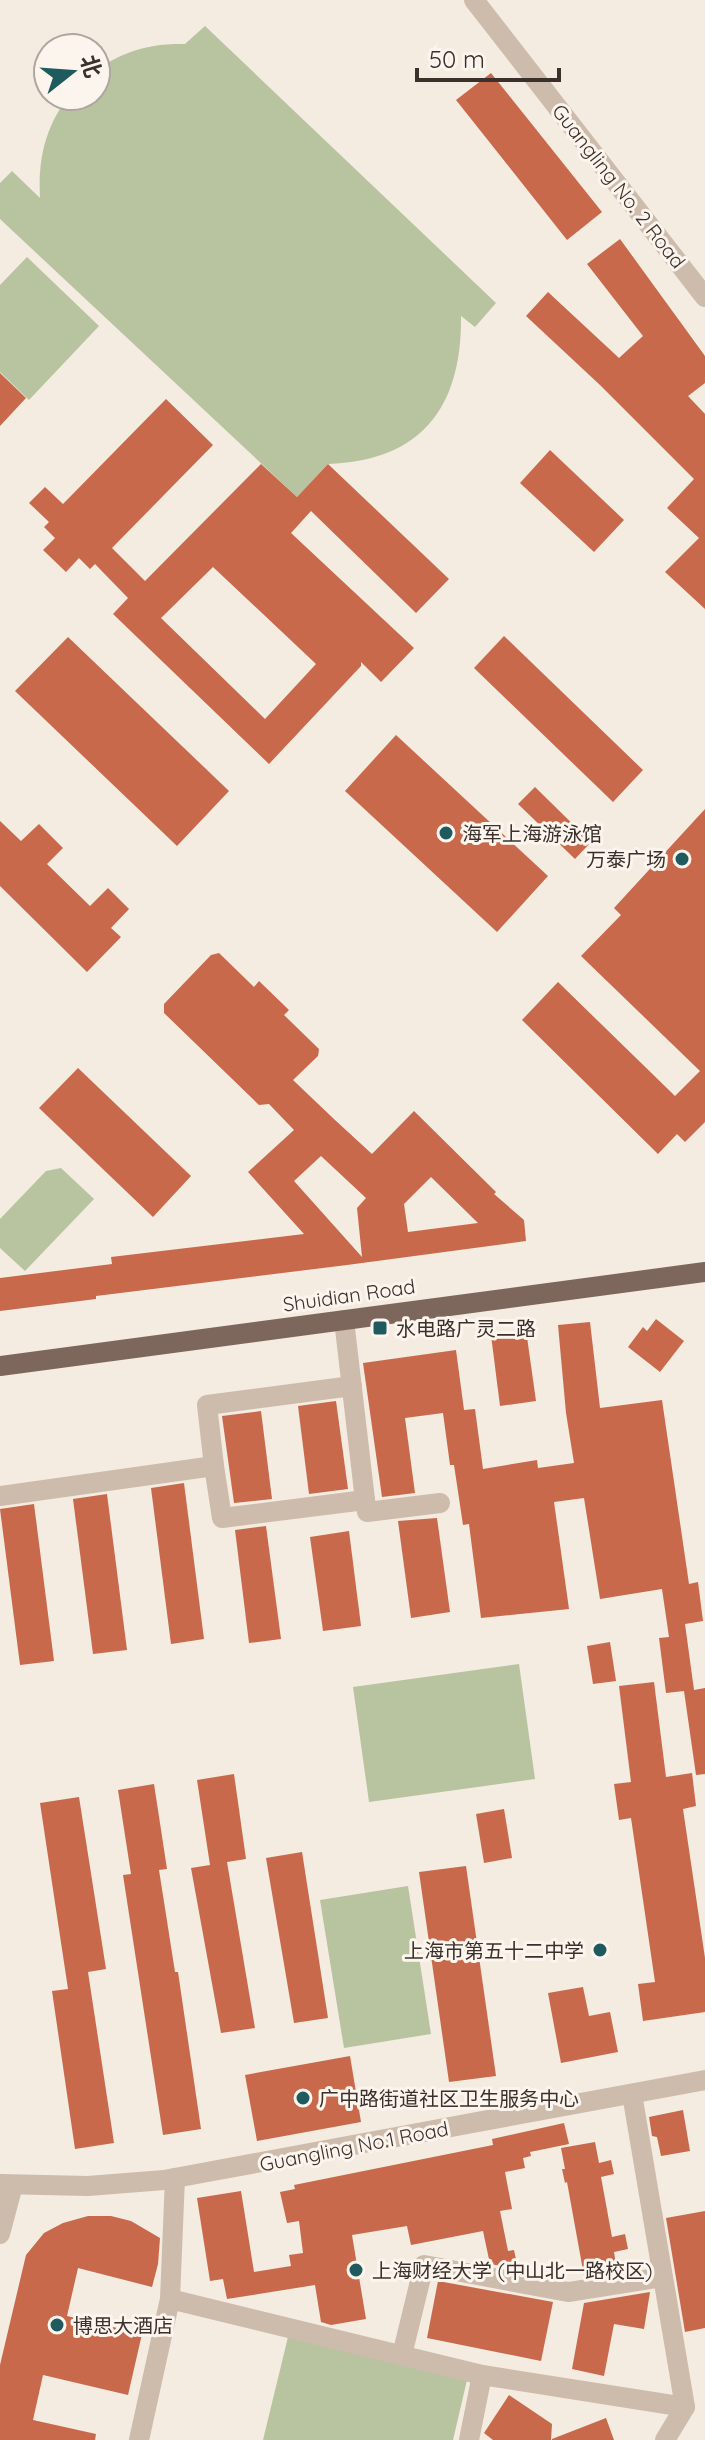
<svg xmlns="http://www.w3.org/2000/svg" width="705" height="2440" viewBox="0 0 705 2440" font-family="Quicksand,'Noto Sans SC',sans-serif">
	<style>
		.green { fill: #b8c4a0 }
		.building { fill: #c8694b; fill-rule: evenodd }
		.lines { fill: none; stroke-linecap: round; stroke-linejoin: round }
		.minor { stroke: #cdbbac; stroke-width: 20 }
		.major { stroke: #7d675c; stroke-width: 20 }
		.poi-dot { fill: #1f5a5e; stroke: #fbf5ee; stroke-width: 3 }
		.labels { text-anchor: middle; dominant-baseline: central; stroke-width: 6; stroke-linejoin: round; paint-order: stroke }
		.street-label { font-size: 20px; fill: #3b302b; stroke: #fbf5ee }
		.poi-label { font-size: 20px; fill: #3b302b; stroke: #fbf5ee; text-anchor: start }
	</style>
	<rect width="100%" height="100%" fill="#f4ebe1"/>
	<g class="green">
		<path d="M205,26L496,303L475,327L461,316C462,407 422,461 328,464L297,497L0,219V183L12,171L40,198C38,159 45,127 69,96H96V70C124,51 151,43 185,44Z"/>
		<path d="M27,257L99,326L29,400L0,372V285Z"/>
		<path d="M61,1168L94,1199L25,1271L0,1248V1219L46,1171Z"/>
		<path d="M519,1664L535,1779L369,1802L353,1687Z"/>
		<path d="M408,1886L431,2034L344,2048L320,1900Z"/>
		<path d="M288,2337L467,2380L453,2440H263Z"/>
	</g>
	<g class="building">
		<path d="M491,73L602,212L567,240L456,100Z"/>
		<path d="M620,239L705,356V383L688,396L705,414V609L665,572L699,538L667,508L694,479L600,385L526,316L548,292L619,358L643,336L587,264Z"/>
		<path d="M0,373L26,398L0,426Z"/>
		<path d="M166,399L213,445L112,548L145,581L261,464L297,497L328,464L449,579L416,613L311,511L291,533L414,648L381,682L361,662V666L269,764L113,614L128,598L95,564L90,569L79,558L66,572L43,550L55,538L44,527L49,522L29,503L45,487L63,504ZM213,567L316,664L265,719L161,618Z"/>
		<path d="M550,450L624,520L594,552L520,483Z"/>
		<path d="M504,636L643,770L613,802L474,668Z"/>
		<path d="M68,637L229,791L177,846L15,691Z"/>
		<path d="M396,735L548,876L497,932L345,791Z"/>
		<path d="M535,787L591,842L575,859L518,804Z"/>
		<path d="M705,809V1122L685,1142L677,1134L658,1154L522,1020L558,982L675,1096L700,1071L581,956L621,915L614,908Z"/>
		<path d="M0,821L21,841L39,824L63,848L47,864L90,906L108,888L129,909L111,928L121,937L87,972L0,886Z"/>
		<path d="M219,953L254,987L259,981L289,1010L284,1015L319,1049L318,1056L293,1080L335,1120L372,1154L414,1111L496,1192L494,1194L524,1220L526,1241L347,1265L96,1296V1299L0,1311V1278L112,1264L111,1257L304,1234L248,1172L294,1130L269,1104L259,1105L164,1013V1004L211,955ZM321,1156L366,1198L357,1208L362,1257L294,1181ZM431,1177L478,1223L408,1232L404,1204Z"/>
		<path d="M78,1068L191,1176L153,1217L39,1108Z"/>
		<path d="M656,1319L684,1341L660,1372L628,1347L643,1327L647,1331Z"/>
		<path d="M590,1322L600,1408L662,1400L689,1584L698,1582L703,1621L685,1624L694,1690L705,1688V1774L696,1775L684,1691L666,1693L659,1638L669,1637L662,1589L600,1599L584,1498L554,1502L569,1609L481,1618L469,1524L463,1525L454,1465H450L443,1413L405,1418L415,1493L382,1497L363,1363L456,1350L464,1410L475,1409L483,1469L537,1460L538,1468L574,1463L566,1413L558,1325Z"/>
		<path d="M526,1330L536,1401L500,1406L491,1335Z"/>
		<path d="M336,1401L348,1489L309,1494L298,1406Z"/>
		<path d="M261,1411L272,1499L234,1503L222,1416Z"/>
		<path d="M184,1483L204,1639L171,1644L151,1488Z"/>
		<path d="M107,1494L127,1650L93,1654L73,1499Z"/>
		<path d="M34,1504L54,1661L20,1665L0,1509Z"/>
		<path d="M437,1518L450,1612L411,1618L398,1521Z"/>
		<path d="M266,1526L281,1639L249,1643L235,1530Z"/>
		<path d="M349,1531L361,1626L323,1631L310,1537Z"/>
		<path d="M610,1642L616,1681L593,1684L587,1646Z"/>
		<path d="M654,1682L666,1777L692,1773L696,1806L683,1809L705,1958V2012L643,2021L638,1984L655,1982L631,1818L619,1820L614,1784L631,1782L619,1686Z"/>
		<path d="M234,1774L246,1859L227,1862L255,2028L221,2033L191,1868L210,1865L197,1780Z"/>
		<path d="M154,1784L167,1869L159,1870L175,1972H178L201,2129L163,2135L123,1875L131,1874L118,1790Z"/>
		<path d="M79,1797L106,1969L88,1972L114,2143L75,2149L52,1991L68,1989L40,1803Z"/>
		<path d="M504,1809L512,1858L484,1863L476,1814Z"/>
		<path d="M302,1852L328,2018L294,2023L266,1858Z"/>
		<path d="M466,1866L496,2076L449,2082L419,1872Z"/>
		<path d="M583,1987L589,2016L610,2012L618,2052L561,2063L548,1993Z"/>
		<path d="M350,2056L361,2122L257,2141L245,2075Z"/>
		<path d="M683,2110L690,2151L661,2156L657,2137L652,2136L649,2117Z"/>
		<path d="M564,2123L569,2144L530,2152L531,2156L523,2158L525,2168L505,2172L512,2209L500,2211L508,2251L514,2250L518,2269L490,2264L483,2231L411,2245L407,2226L352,2235L366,2319L331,2325L321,2322L315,2285L227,2299L223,2279L210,2281L197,2198L241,2191L254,2272L291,2266L289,2255L303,2253L299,2221L287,2223L280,2192L295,2189L294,2185L493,2145L492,2139Z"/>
		<path d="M595,2142L599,2163L611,2160L614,2174L601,2177L612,2237L625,2234L628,2249L614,2252L617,2271L584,2276L567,2182L565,2183L562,2169H565L561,2148Z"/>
		<path d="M705,2211V2328L685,2332L666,2218Z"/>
		<path d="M88,2216H111L131,2221L160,2238L158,2264L152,2287L78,2268L67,2316L142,2334L128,2395L43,2375L33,2420L96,2434L95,2440H0V2365L26,2255L44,2233L63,2223Z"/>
		<path d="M438,2281L553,2302L541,2361L427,2338Z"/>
		<path d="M650,2292L644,2329L614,2324L604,2376L572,2369L584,2303Z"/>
		<path d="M509,2395L552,2424L551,2440H493L484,2433Z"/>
		<path d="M606,2418L614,2440H552V2439Z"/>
	</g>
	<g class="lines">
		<g class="minor">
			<path d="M474,0L705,297"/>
			<path d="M344,1320L365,1500"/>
			<path d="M214,1466L207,1405L352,1386"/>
			<path d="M0,1496L214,1466L222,1518L365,1500L367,1512L440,1503"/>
			<path d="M175,2178L170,2299L482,2375L469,2440"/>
			<path d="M0,2184L88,2186L164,2180L705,2080"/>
			<path d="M0,2234L13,2185"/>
			<path d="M402,2355L424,2265L568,2292L662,2277"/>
			<path d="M482,2375L685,2407L632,2094"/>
			<path d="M139,2440L170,2299"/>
			<path d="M665,2440L685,2407"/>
		</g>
		<path class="major" d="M0,1366L705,1272"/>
	</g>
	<g class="poi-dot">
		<circle cx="446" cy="833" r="8"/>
		<circle cx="682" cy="859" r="8"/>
		<rect x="372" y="1320" width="16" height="16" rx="4"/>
		<circle cx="600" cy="1950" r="8"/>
		<circle cx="303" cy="2098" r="8"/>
		<circle cx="356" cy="2270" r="8"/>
		<circle cx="57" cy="2325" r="8"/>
	</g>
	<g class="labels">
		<g class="street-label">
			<text transform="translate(619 186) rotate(52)">Guangling No. 2 Road</text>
			<text transform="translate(349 1295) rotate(-8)">Shuidian Road</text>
			<text transform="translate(354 2146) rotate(-11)">Guangling No.1 Road</text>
		</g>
		<g class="poi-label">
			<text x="462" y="833">海军上海游泳馆</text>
			<text x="666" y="859" text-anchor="end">万泰广场</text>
			<text x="396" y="1328">水电路广灵二路</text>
			<text x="584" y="1950" text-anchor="end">上海市第五十二中学</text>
			<text x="319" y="2098">广中路街道社区卫生服务中心</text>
			<text x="372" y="2270">上海财经大学 (中山北一路校区)</text>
			<text x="73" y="2325">博思大酒店</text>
		</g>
	</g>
	<g transform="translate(72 72) rotate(73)"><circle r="38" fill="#fbf5ee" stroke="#aea6a0" stroke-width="2"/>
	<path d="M0-6L14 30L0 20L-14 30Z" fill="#1f5a5e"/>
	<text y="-12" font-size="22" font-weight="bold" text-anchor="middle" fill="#3b302b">北</text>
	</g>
	<path d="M417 68v12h142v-12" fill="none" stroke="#3b302b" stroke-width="4"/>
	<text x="429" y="68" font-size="24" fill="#3b302b" stroke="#fbf5ee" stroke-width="6" paint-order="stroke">50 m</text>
</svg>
